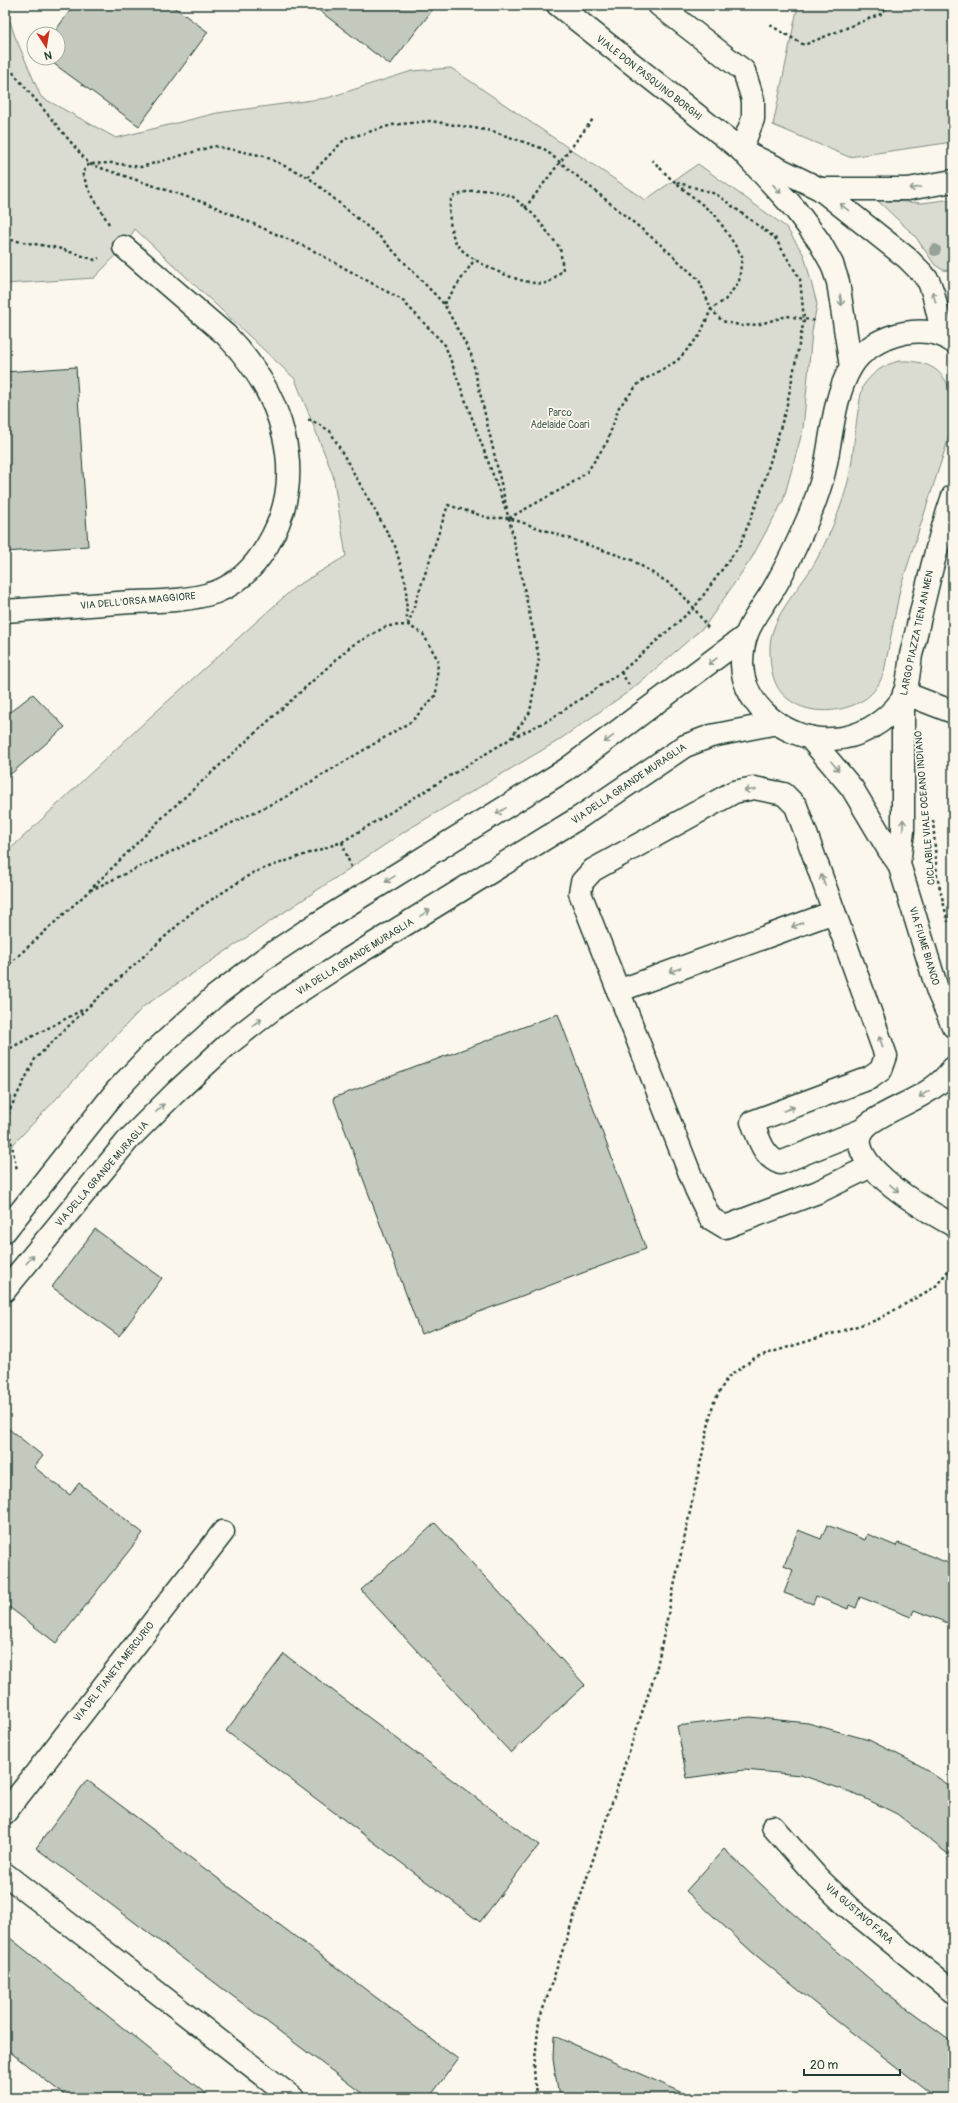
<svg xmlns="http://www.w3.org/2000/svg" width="958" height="2103" viewBox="0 0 958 2103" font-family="Pangolin,sans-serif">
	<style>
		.green { fill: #dbdcd1; stroke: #7d8c82 }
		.building { fill: #c4c9be; stroke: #1f3d34 }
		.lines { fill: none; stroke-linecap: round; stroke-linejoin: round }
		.minor-casing { stroke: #1f3d34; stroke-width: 25 }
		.path { stroke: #1f3d34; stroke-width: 2.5; stroke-dasharray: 3 3; stroke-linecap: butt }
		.minor { stroke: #fbf7ec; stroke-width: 22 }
		.tree { fill: #97a298 }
		.oneway { stroke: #8d9a90 }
		.labels { text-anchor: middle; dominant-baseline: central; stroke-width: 3.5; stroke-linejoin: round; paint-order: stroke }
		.street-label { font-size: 10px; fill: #1f3d34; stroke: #fbf7ec }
		.park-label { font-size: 10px; fill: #455d53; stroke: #fbf7ec }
	</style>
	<rect width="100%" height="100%" fill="#fbf7ec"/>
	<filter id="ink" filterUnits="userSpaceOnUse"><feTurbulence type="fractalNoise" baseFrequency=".025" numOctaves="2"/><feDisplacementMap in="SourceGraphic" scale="8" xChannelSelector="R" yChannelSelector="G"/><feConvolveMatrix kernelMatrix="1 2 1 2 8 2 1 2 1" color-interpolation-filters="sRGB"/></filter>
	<g filter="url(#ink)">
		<g class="green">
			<path d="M5,5L14,34L41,97L116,138L217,113L327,98L412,71L451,68L645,200L698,164L786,227L804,255L817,304L812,332L803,429L783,501L751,559L705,626L631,690L556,742L407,830L144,1006L5,1153V854L148,719L295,587L346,556L333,475L295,379L135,229L124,247L94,278L5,284Z"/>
			<path d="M798,5H953V142L849,157L773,125Z"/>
			<path d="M953,199V271L943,270L935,265L915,236L877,200L922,203Z"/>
			<path d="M899,361C952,359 958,397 948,440L900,589L884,672C880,683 875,692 865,699C844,713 809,716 788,699C773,688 770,668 770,650C769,615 804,586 819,555C833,528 846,497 851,467C855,440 856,413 863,386C872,373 883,365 899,361Z"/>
		</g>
		<g class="building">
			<path d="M74,5H171L208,32L139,126L46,58H58V34H53Z"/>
			<path d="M312,5H430L434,8L390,65Z"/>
			<path d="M76,367L88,546L5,552V372Z"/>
			<path d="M33,694L65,727L5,779V716Z"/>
			<path d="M558,1014L646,1249L421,1334L333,1098Z"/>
			<path d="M95,1229L162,1278L119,1336L52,1287Z"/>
			<path d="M5,1426L43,1456L34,1467L70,1495L79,1483L143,1533L56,1643L5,1604Z"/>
			<path d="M435,1523L585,1685L511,1753L361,1590Z"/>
			<path d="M827,1525L865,1540L867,1534L896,1546L898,1543L953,1565V1625L914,1610L911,1617L860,1597L856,1608L849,1605L848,1609L816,1596L813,1604L784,1593L793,1570L784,1566L798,1530L821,1539Z"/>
			<path d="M284,1654L539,1845L480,1922L226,1731Z"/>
			<path d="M750,1717L808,1723L869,1740L921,1766L953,1788V1858L897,1814L856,1794L801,1775L744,1770L687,1778L677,1726Z"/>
			<path d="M87,1780L458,2059L429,2098H368L36,1848Z"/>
			<path d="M724,1849L783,1905L885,1992L953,2042V2098H937L829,2015L752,1952L686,1891Z"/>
			<path d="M5,1934L211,2098H68L5,2048Z"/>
			<path d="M554,2036L695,2098H559L553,2059Z"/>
		</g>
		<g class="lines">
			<defs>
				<g id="minor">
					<path d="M558,5L741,150L795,209L819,241L832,264L838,282L851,367"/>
					<path d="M659,5L744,71L753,100V119L741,150"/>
					<path d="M749,154L820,189L907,258L923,274L929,282L933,293L943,335"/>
					<path d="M820,189H908L953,181"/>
					<path d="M953,342C939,331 922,330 904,333C884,337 861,349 851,367C833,398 832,438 824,472C820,488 814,505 807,521C797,544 786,568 773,590C756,618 742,629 742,664C743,708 790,742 832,739C859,738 885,723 901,701C908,691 909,667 911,655C924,601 935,548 953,496"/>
					<path d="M5,611C47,608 90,605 132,602C160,601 190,601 216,592C238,584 255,566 267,546C311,473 281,392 226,335L124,247"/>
					<path d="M904,693L953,712"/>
					<path d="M809,737L852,788L889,850L899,864L938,992L953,1026"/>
					<path d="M899,864L903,831V699"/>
					<path d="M618,991L834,912"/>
					<path d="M953,1068C933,1096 900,1103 873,1121C823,1153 929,1212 953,1225"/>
					<path d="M862,1130L780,1163C763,1157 759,1138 752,1122L870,1078L881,1070L886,1056L796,806L784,794L754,788L734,792L593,870L582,882L580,893L696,1189L710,1218L725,1227L818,1192L871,1166"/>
					<path d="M5,1231L116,1091L150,1055L214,997L264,959L315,925L567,769L744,637"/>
					<path d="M5,1290L128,1140L175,1093L226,1046L277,1006L349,959L580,817L685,746L711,736L777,723"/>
					<path d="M5,1813L223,1532"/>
					<path d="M773,1827L818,1878L848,1907L953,1992"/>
					<path d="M5,1874L293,2098"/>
				</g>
			</defs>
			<use href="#minor" class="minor-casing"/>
			<g class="path">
				<path d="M770,25L804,45L881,14L889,5"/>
				<path d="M5,63L89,164L211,205L314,251L402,300L445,345L509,518L539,658L530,712L510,739L342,842L254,872L191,913L88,1007L35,1059L9,1111L8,1127L17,1170"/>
				<path d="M308,177L345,139L392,125L430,121L492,131L544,149L661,245L699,280L711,309L722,321L743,326L760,324L787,316L816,321"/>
				<path d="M489,190L512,196L534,215L560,248L563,270C558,274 551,282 546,283C525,287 473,263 459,247C450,237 447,210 452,197L469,191Z"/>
				<path d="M525,208L593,119"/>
				<path d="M109,224L89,190L82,173L89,164L112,163L141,167L214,146L264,156L308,177L381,238L444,304L471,354L507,509"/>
				<path d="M5,239L58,248L95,260L99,258"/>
				<path d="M444,304L475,259"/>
				<path d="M308,420H311L330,431L395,546L406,584L407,622"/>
				<path d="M509,518L569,485L587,472L607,442L619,407L640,382L677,361L700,335L711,309L725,300L739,282L742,256L716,216L669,177L652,160"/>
				<path d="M408,625L448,505L489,518H509L632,560L675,587L694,608L708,628"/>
				<path d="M621,672L630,687"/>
				<path d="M512,738L549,720L621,672L694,608L740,545L760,495L786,409L804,320L800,279L775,238L716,194L676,182"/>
				<path d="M933,820L937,876L948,922"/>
				<path d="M342,842L352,870"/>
				<path d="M5,968L89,891L165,815L351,646L387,626L408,625L423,634L438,660L436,695L412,721L284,798L89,891"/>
				<path d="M5,1051L84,1009"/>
				<path d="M536,2098L534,2068L539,2021L656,1671L713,1404L727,1378L756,1357L877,1320L935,1287L953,1265"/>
			</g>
			<use href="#minor" class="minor"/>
		</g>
		<circle class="tree" cx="935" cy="250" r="6"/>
		<defs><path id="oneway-shaft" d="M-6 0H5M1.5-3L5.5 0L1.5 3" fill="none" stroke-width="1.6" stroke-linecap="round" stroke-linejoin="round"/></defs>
		<g class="oneway">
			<use href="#oneway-shaft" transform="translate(915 188) rotate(171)"/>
			<use href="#oneway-shaft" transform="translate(777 189) rotate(47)"/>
			<use href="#oneway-shaft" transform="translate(844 207) rotate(-143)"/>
			<use href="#oneway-shaft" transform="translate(934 297) rotate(-106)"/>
			<use href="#oneway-shaft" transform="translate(841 300) rotate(82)"/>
			<use href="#oneway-shaft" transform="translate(713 661) rotate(143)"/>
			<use href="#oneway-shaft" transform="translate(609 739) rotate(144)"/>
			<use href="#oneway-shaft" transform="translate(835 766) rotate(49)"/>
			<use href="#oneway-shaft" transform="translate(750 790) rotate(175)"/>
			<use href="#oneway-shaft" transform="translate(501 811) rotate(148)"/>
			<use href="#oneway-shaft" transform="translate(903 825) rotate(-89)"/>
			<use href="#oneway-shaft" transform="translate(390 879) rotate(148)"/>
			<use href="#oneway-shaft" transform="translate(823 880) rotate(-110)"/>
			<use href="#oneway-shaft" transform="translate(425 913) rotate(-31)"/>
			<use href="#oneway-shaft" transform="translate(797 925) rotate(160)"/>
			<use href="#oneway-shaft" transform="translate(675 970) rotate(160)"/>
			<use href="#oneway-shaft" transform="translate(257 1022) rotate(-37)"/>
			<use href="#oneway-shaft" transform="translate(881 1042) rotate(-110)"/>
			<use href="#oneway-shaft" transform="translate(924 1094) rotate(146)"/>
			<use href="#oneway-shaft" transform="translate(160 1108) rotate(-45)"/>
			<use href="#oneway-shaft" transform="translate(789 1109) rotate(-20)"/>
			<use href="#oneway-shaft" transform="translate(894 1188) rotate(39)"/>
			<use href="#oneway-shaft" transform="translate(30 1259) rotate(-51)"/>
		</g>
	</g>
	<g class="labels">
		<g class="street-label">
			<text transform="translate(649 78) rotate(38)">VIALE DON PASQUINO BORGHI</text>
			<text transform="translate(138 601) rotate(-5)">VIA DELL'ORSA MAGGIORE</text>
			<text transform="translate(917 633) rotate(-78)">LARGO PIAZZA TIEN AN MEN</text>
			<text transform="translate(629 784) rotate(-34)">VIA DELLA GRANDE MURAGLIA</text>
			<text transform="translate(925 808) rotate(-95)">CICLABILE VIALE OCEANO INDIANO</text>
			<text transform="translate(924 946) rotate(73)">VIA FIUME BIANCO</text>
			<text transform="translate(355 957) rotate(-32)">VIA DELLA GRANDE MURAGLIA</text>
			<text transform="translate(102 1174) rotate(-49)">VIA DELLA GRANDE MURAGLIA</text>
			<text transform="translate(114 1672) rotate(-52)">VIA DEL PIANETA MERCURIO</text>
			<text transform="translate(859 1914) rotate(41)">VIA GUSTAVO FARA</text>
		</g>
		<g class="park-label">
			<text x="560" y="413">Parco<tspan x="560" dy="12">Adelaide Coari</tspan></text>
		</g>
	</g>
	<rect width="958" height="2103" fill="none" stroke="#fbf7ec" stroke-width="20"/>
	<rect x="10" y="10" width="938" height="2083" fill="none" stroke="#1f3d34" stroke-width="1.5" filter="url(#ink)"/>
	<g transform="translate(46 46) rotate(168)"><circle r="19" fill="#fbf7ec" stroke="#a3ada2"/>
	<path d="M0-3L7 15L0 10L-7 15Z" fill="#c8321e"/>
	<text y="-6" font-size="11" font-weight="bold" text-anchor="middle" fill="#1f3d34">N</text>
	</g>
	<path d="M804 2069v6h96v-6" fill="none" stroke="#1f3d34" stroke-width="2"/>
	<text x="810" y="2069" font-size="12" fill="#1f3d34" stroke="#fbf7ec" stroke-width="3" paint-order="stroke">20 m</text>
</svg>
